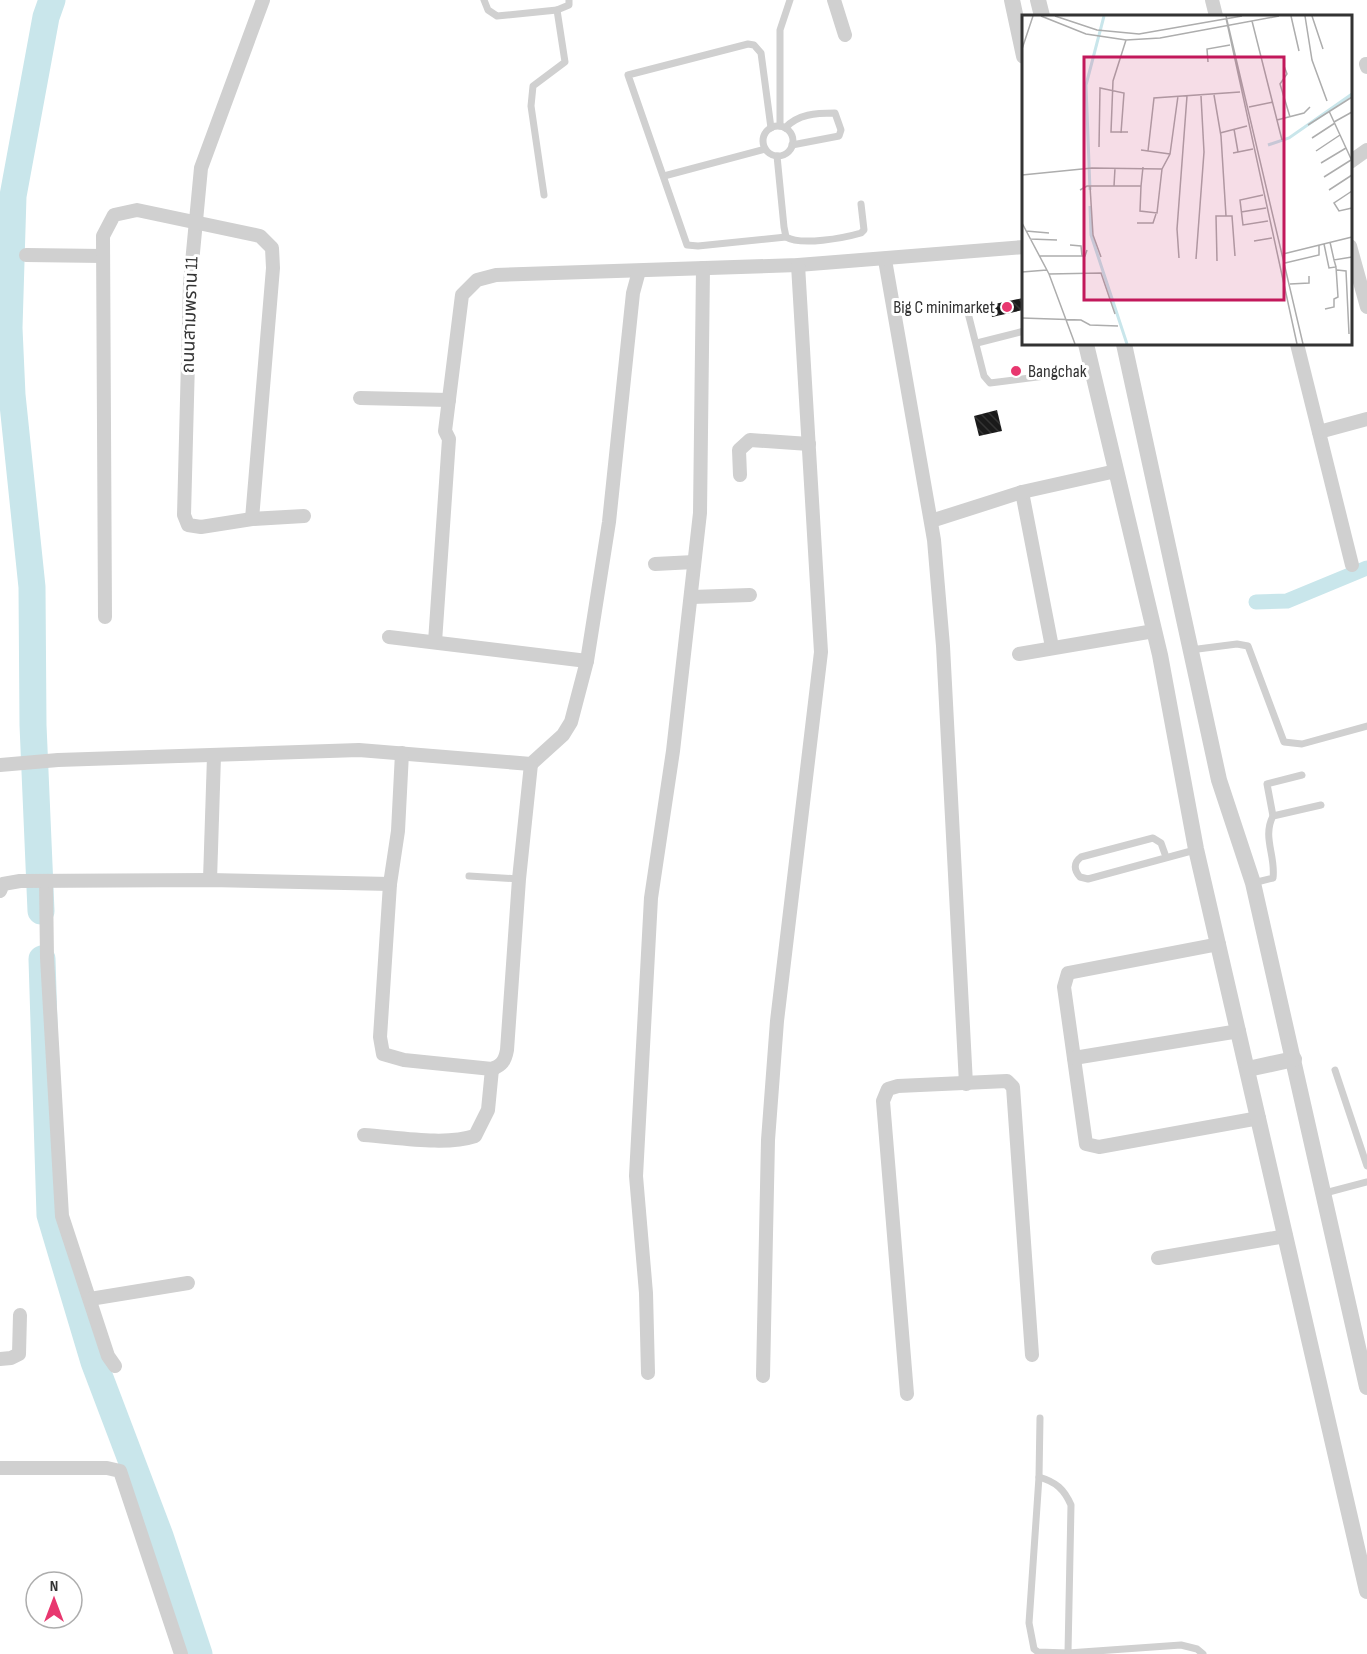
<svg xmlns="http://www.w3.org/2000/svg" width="1367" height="1654" viewBox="0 0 1367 1654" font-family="'Sofia Sans Condensed','Noto Sans Thai',sans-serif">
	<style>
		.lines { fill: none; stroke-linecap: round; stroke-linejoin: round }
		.canal { stroke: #c9e6eb; stroke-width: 15 }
		.river { stroke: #c9e6eb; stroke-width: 27 }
		.building { fill: url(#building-back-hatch) }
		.service { stroke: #d0d0d0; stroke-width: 7 }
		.minor { stroke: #d0d0d0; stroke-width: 14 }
		.tertiary { stroke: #d0d0d0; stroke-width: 16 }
		.poi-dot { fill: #e8376f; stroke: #fff; stroke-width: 2 }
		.labels { text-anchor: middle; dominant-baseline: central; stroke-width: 6; stroke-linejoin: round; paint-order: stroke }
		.poi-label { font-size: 18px; fill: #333; stroke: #fff; text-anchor: end }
		.street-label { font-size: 18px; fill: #333; stroke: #fff }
		.inset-river { fill: none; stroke: #c9e6eb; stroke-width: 3 }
		.inset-road { fill: none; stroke: #adadad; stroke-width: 1.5 }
		.view { fill: #c2185b; fill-opacity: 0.15; stroke: #c2185b; stroke-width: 3 }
		.inset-edge { fill: none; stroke: #333; stroke-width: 3 }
	</style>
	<defs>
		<pattern id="building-back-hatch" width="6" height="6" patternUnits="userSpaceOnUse" patternTransform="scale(1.5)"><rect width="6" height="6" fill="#1a1a1a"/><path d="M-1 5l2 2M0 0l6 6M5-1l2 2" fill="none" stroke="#333"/></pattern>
	</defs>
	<rect width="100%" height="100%" fill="#fff"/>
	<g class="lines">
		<path class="canal" d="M1256,602L1287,601L1367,568"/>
		<g class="river">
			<path d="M41,911L33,725L32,587L12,395L9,328L13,196L46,17L52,0"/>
			<path d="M42,959L50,1215L94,1362L160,1536L199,1654"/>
		</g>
	</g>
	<g class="building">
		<path d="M1023,298V310L992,317L990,305Z"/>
		<path d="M997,410L1002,431L979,436L974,416Z"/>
	</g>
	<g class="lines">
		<g class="service">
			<path d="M484,0L488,10L497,16L557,10"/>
			<path d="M780,126V30L790,0"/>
			<circle cx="778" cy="141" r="15"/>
			<path d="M771,128L761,53L754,45L748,44L628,75L687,245L698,246L786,237"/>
			<path d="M785,128C798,114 816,113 835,113L841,130L839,136L792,145"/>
			<path d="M777,156L784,227L786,237C801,246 844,238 861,233L864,230L861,204"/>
			<path d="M664,176L765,149"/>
			<path d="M544,195L531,106L533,86L565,62L557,10L569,5V0"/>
			<path d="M967,309L984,376L990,383L1045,376H1094"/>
			<path d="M977,343L1024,331"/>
			<path d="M1190,650L1237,644L1248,646L1284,742L1302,744L1367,726"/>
			<path d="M1273,816L1267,784L1302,775"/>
			<path d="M1166,857L1161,843L1153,838L1081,857C1073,863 1074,870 1080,877L1088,879L1195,850"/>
			<path d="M469,876L519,879"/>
			<path d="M1253,883L1273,878C1276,856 1262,837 1273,816L1321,805"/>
			<path d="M1335,1070L1367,1166"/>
			<path d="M1325,1193L1367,1182"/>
			<path d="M1040,1418L1039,1477L1029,1623L1034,1649L1038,1652L1068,1653L1181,1645L1197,1649L1203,1654"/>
			<path d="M1039,1477C1056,1482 1064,1489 1071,1505L1068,1653"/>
		</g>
		<g class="minor">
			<path d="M263,0L201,168L190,284L184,515L188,525L201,527L252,519L304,516"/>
			<path d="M834,0L845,35"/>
			<path d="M1212,0L1216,16"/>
			<path d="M1366,64L1367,67"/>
			<path d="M1350,162L1367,150"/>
			<path d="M1350,246L1367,307"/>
			<path d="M26,255L103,256"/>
			<path d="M885,260L934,540L943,646L966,1084"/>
			<path d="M1297,344L1352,565"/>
			<path d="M360,398L449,400"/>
			<path d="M1319,432L1367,419"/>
			<path d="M740,475L739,450L750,440L809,444"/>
			<path d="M1022,492L1052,647"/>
			<path d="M931,521L1022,492L1116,471"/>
			<path d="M655,564L694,562"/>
			<path d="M692,597L750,595"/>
			<path d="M105,617L103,236L114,215L137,210L260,236L272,248L273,268L252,519"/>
			<path d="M389,637L587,661"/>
			<path d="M435,642L449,439L445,431L462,295L477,280L496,275L798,265L1024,247"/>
			<path d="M1019,654L1154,631"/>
			<path d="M0,765L58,760L359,750L531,764L563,735L571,722L587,661L609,522L633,293L639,271"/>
			<path d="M210,880L214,756"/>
			<path d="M46,883L47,958L62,1216L108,1356L115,1366"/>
			<path d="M390,884L380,1037L383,1054L404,1060L492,1069C502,1065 505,1061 507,1050L519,879L531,764"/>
			<path d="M0,891L3,884L20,881L210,880L390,884L398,831L402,753"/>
			<path d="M1219,944L1068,973L1064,987L1086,1144L1099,1147L1259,1118"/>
			<path d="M1074,1058L1239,1031"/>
			<path d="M364,1135C396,1137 445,1146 475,1136L488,1110L492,1069"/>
			<path d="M1158,1258L1286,1236"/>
			<path d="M90,1299L188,1283"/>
			<path d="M0,1359L11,1358L19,1354L20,1315"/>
			<path d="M648,1373L646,1293L636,1176L651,898L673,751L700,513L703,268"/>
			<path d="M763,1376L768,1140L777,1021L821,652L798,265"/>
			<path d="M907,1394L883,1101L888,1089L898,1086L1007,1081L1013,1087L1032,1355"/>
			<path d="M0,1468H107L120,1471L181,1654"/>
		</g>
		<g class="tertiary">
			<path d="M1012,0L1024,56"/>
			<path d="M1038,0L1042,16"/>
			<path d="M1086,344L1160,655L1196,849L1367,1591"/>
			<path d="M1124,344L1219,780L1253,883L1367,1387"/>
			<path d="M1248,1069L1294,1059"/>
		</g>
	</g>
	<g class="poi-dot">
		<circle cx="1007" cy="307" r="6"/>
		<circle cx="1016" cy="371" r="6"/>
	</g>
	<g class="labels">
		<g class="poi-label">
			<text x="995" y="307">Big C minimarket</text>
			<text x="1028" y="371" text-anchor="start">Bangchak</text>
		</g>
		<g class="street-label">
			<text transform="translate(190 315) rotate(-88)">ถนนสามพราน 11</text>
		</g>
	</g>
	<g transform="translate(1022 15)">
		<rect width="330" height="330" fill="#fff"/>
		<path class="inset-river" d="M246,130L267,123L330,79M68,175L64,70L82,1M68,191L69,220L105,329"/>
		<path class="inset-road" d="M19,1L64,19L104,25L138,23L257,1M33,1L75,15L117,19L220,1M204,1L281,329M269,1L277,36M283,1L290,45L305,86M290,1L301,34M204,3L275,329M230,6L260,125M104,25L91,66L89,117H106M0,34L11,1M186,47L185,34L208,30M262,51L265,59L258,69L268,102M192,80L199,121L204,201M227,92L251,87M307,96L330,146M255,105L282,98L288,92M312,107L330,97M286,110L330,82M212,114L216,137M198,118L225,111M290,123L313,108M77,132L78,73L102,78L99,118M119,135L148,139M126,136L132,83L218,77M294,136L318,120M211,138L231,134M299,148L324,133M0,160L70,153L140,154L148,139L156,81M302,162L329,145M68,171L71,220L79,242M92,171L93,153M119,171L118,196L135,198L140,154M58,175L65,171H119L121,152M307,175L330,160M330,176L312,188L317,196L330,193M241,180L218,185L221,210L246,206M219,197L244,193M0,208L27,259L53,329M115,208H131L134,199M4,216L27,218M8,224L35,225M232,226L250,223M308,227L312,245L330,242M302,229L307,253L314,252L312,245M48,230L59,231L60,241M261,239L330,222M17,241H63L65,235M157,243L155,214L165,81M174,244L182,137L179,81M195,246L194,201H210L213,241M263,248L297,240V230M315,255L324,256L327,319M0,257L25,255M27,259L79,258L93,299M268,269L287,268V261M303,294L312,292V284L316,282L314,252M0,303L59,305L68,310L96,311"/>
		<path class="view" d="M62,42H262V285H62Z"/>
		<rect width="330" height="330" class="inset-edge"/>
	</g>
	<g transform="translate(54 1600)"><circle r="28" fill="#ffffff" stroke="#adadad" stroke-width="1.5"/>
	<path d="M0-4.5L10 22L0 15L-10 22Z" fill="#e8376f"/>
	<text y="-9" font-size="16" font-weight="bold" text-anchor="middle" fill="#333333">N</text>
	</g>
</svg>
